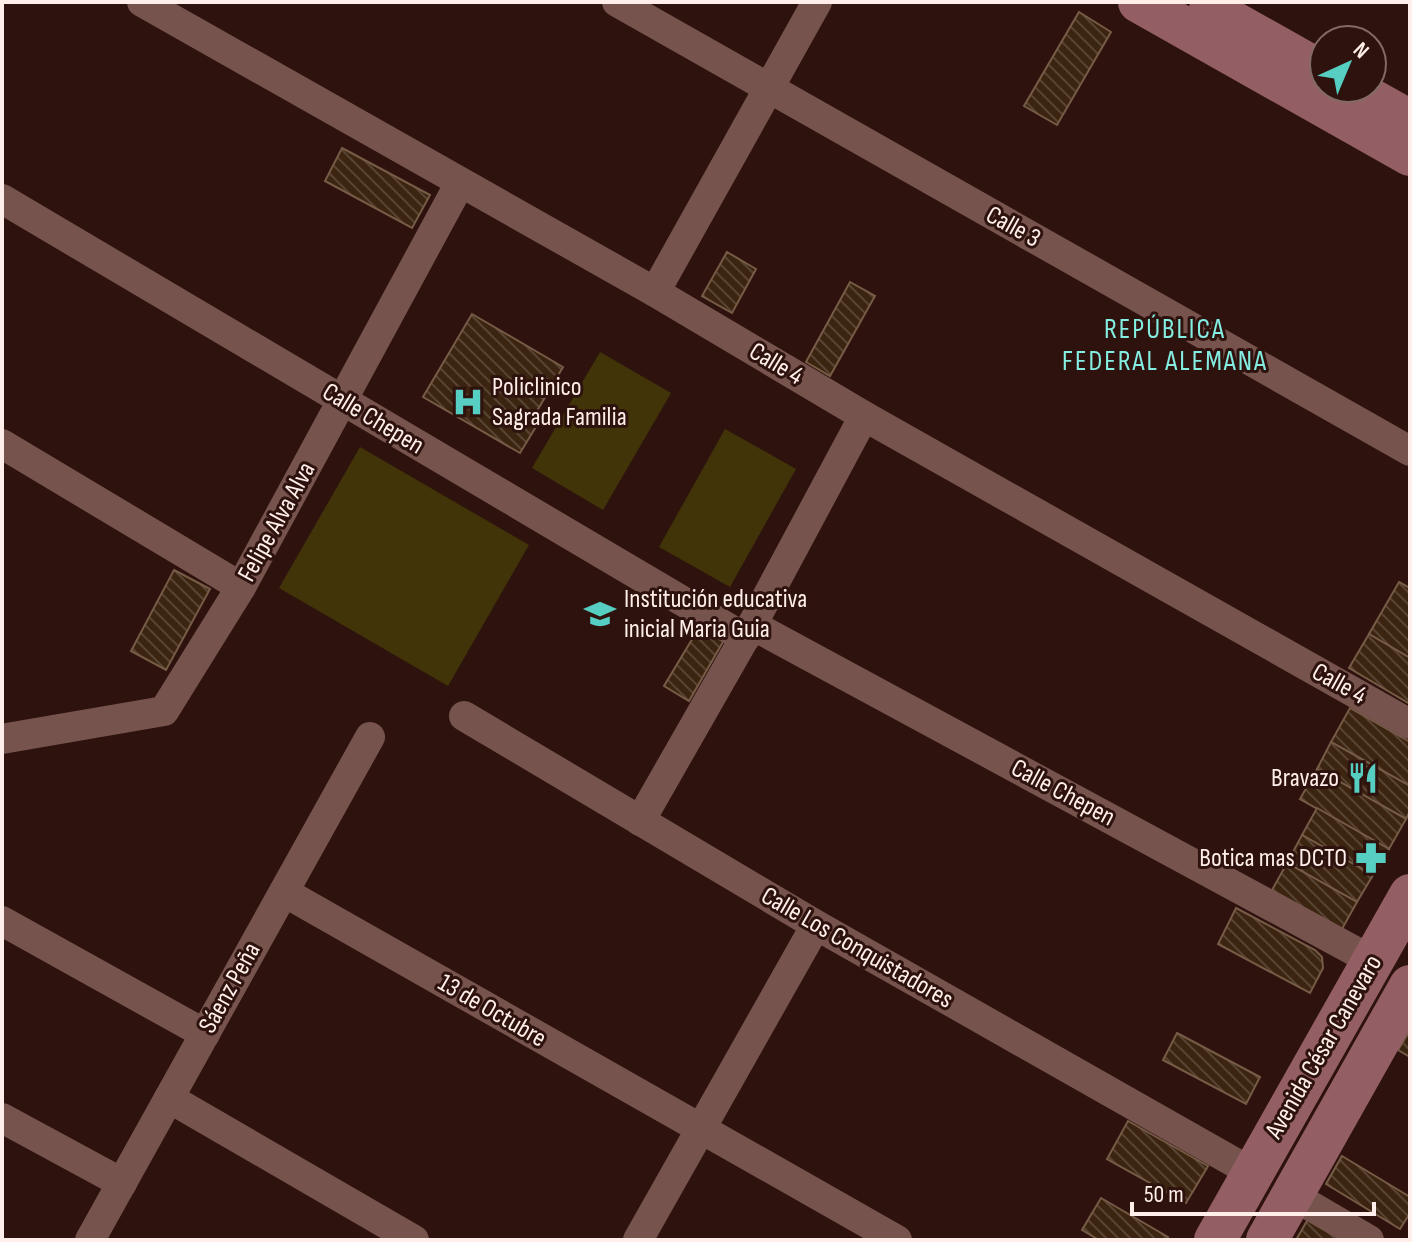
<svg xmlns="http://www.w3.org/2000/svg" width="1412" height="1242" viewBox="0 0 1412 1242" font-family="'Sofia Sans Condensed',sans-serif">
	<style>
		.park { fill: #413408 }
		.building { fill: url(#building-back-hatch); stroke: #765c47; stroke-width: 2 }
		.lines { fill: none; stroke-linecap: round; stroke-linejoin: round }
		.street { stroke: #76534d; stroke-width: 30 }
		.secondary { stroke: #945f64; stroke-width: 42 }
		.labels { text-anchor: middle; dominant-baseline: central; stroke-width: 6; stroke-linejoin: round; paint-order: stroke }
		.street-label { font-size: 26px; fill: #ffeeea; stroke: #2e120e }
		.poi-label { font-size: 26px; fill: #ffeeea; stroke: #2e120e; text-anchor: start }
		.neighbourhood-label { font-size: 28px; letter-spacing: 2px; fill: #84eee2; stroke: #2e120e }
	</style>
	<defs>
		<pattern id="building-back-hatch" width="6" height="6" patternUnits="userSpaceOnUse" patternTransform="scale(2)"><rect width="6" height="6" fill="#3b2410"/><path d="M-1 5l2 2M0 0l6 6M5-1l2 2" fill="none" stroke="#584433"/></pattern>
	</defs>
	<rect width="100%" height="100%" fill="#2e120e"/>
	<g class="park">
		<path d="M600,352L671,393L603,510L532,468Z"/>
		<path d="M725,429L796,469L730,587L659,547Z"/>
		<path d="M360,447L529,545L448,686L279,588Z"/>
	</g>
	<g class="building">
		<path d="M1079,12L1111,32L1057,125L1024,106Z"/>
		<path d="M342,148L430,195L412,228L325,181Z"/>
		<path d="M727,252L756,269L732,313L702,296Z"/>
		<path d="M850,282L875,296L830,376L806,362Z"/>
		<path d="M472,314L563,367L531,421L537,425L520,453L423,397Z"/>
		<path d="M174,570L210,589L166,670L131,651Z"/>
		<path d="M1399,582L1410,588V658L1369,634Z"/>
		<path d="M700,626L724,640L689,701L664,686Z"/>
		<path d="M1369,634L1410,658V704L1349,668Z"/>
		<path d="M1350,708L1410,742V786L1331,742Z"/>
		<path d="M1331,742L1410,786V811L1406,819L1317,769Z"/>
		<path d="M1317,769L1406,819L1389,849L1300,799Z"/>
		<path d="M1317,808L1389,849L1373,875L1302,835Z"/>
		<path d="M1302,835L1373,875L1357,902L1287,863Z"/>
		<path d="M1287,863L1357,902L1342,929L1272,890Z"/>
		<path d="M1236,908L1315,950L1322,957L1323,968L1310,993L1218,944Z"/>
		<path d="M1410,1030V1057L1398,1050Z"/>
		<path d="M1177,1033L1260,1077L1246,1104L1163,1060Z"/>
		<path d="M1128,1121L1208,1166L1186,1203L1107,1159Z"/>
		<path d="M1342,1156L1410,1197V1213L1400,1229L1326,1184Z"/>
		<path d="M1101,1198L1168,1237L1166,1240H1099L1082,1230Z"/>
		<path d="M1308,1219L1344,1240H1296Z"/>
	</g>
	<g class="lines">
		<g class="street">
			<path d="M142,2L655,292L864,416L1410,724"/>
			<path d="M617,2L1410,451"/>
			<path d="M2,199L745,638"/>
			<path d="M655,292L817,2"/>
			<path d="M2,444L241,587"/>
			<path d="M752,625L1373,961"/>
			<path d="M464,716L816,925L1253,1173"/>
			<path d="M2,739L164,711L241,587L460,183"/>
			<path d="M640,821L752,625L864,416"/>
			<path d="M284,892L897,1240"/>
			<path d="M2,921L205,1034"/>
			<path d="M169,1098L414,1240"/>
			<path d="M2,1118L122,1183"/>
			<path d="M1292,1195L1369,1240"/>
			<path d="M90,1240L370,737"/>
			<path d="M638,1240L816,925"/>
		</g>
		<g class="secondary">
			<path d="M1139,2L1410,155"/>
			<path d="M1210,9L1324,73"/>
			<path d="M1351,88L1410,121"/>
			<path d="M1215,1240L1410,895"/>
			<path d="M1267,1240L1410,986"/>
		</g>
	</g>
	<defs>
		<symbol id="hospital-bare" viewBox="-9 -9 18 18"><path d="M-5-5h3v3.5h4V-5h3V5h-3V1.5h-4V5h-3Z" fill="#57cec2" stroke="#2e120e" stroke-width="2.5" paint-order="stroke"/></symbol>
		<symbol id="school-bare" viewBox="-9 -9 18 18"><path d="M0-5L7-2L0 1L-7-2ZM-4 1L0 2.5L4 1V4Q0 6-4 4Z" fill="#57cec2" stroke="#2e120e" stroke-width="2.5" paint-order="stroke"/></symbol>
		<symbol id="restaurant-bare" viewBox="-9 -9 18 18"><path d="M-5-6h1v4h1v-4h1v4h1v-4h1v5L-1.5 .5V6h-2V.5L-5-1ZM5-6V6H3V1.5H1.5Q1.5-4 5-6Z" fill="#57cec2" stroke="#2e120e" stroke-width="2.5" paint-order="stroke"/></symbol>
		<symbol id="pharmacy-bare" viewBox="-9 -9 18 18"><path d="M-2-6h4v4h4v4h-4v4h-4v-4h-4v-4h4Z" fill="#57cec2" stroke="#2e120e" stroke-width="2.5" paint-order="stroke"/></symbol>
	</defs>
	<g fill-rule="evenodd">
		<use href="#hospital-bare" x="446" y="380" width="44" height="44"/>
		<use href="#school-bare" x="578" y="592" width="44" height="44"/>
		<use href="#restaurant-bare" x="1341" y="756" width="44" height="44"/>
		<use href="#pharmacy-bare" x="1349" y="836" width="44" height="44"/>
	</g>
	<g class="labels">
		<g class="street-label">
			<text transform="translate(1013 227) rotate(29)">Calle 3</text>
			<text transform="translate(776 364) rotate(31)">Calle 4</text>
			<text transform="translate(373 419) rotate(31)">Calle Chepen</text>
			<text transform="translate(277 522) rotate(-61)">Felipe Alva Alva</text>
			<text transform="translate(1339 684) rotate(29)">Calle 4</text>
			<text transform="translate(1063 793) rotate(28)">Calle Chepen</text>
			<text transform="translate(857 948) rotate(30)">Calle Los Conquistadores</text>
			<text transform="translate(230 988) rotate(-61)">Sáenz Peña</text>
			<text transform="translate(492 1011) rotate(30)">13 de Octubre</text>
			<text transform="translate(1324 1047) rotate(-60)">Avenida César Canevaro</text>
		</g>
		<g class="poi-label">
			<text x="492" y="387">Policlinico<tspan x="492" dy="30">Sagrada Familia</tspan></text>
			<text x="624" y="599">Institución educativa<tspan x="624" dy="30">inicial Maria Guia</tspan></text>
			<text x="1339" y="778" text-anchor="end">Bravazo</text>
			<text x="1347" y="858" text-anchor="end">Botica mas DCTO</text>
		</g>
		<g class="neighbourhood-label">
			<text x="1165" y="329">REPÚBLICA<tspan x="1165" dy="32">FEDERAL ALEMANA</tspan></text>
		</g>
	</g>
	<rect width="1412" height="1242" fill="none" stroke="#ffeeea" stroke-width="8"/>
	<g transform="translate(1348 64) rotate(44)"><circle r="38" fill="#2e120e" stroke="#826a66" stroke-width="2"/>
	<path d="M0-6L14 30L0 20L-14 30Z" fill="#57cec2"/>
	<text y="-12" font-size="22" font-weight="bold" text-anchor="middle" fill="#ffeeea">N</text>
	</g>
	<path d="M1132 1202v12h242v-12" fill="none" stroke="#ffeeea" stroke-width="4"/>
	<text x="1144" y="1202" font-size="24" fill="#ffeeea" stroke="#2e120e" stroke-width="6" paint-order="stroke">50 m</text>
</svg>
